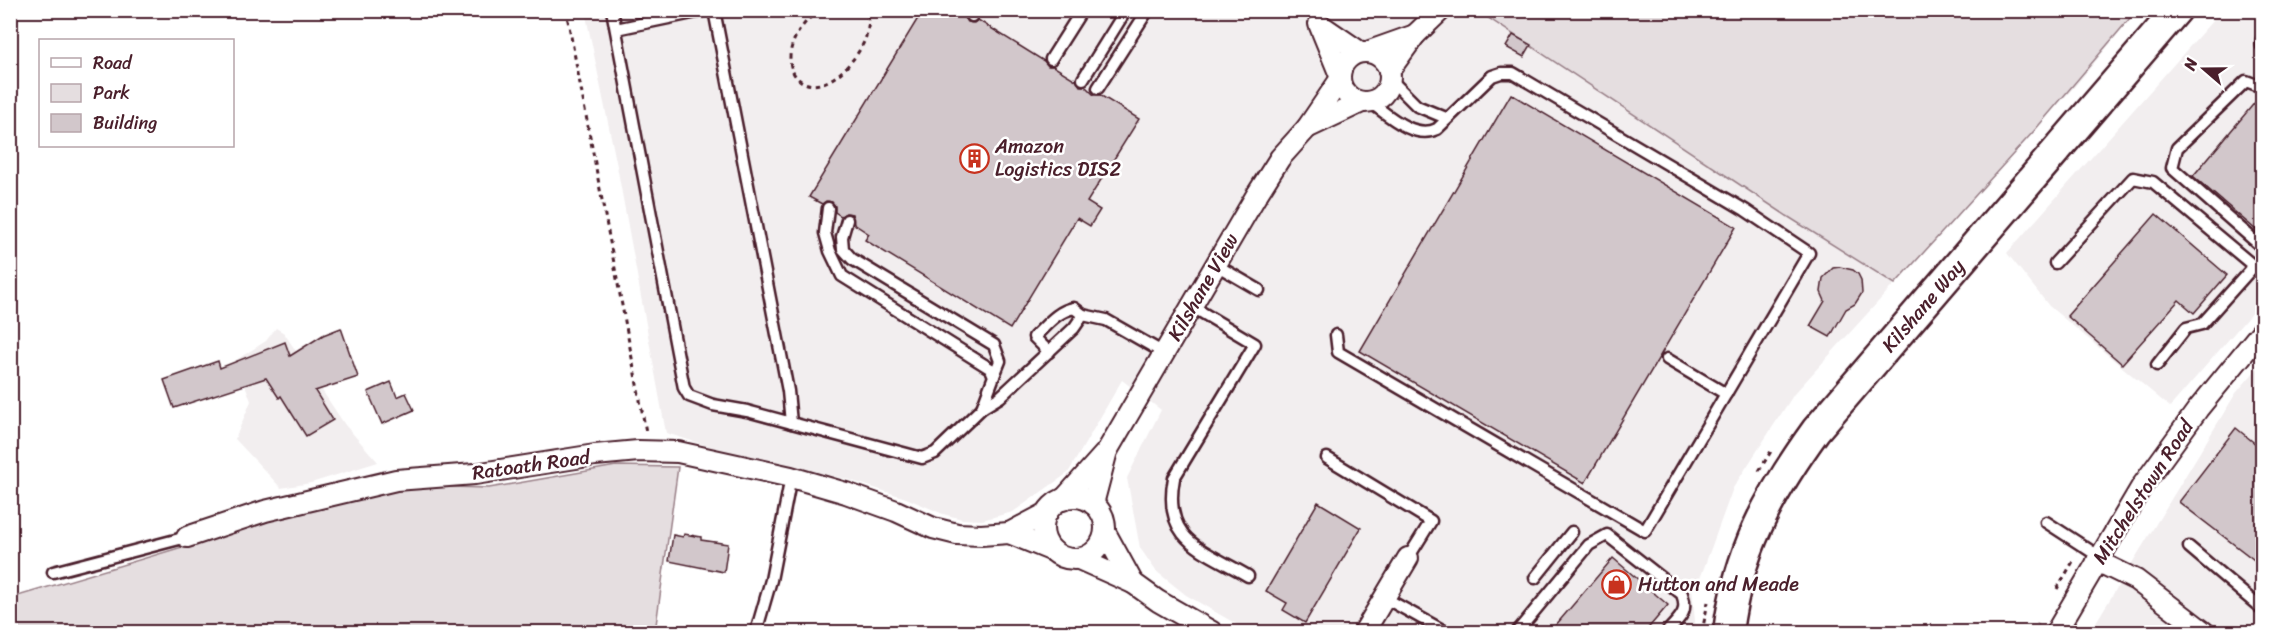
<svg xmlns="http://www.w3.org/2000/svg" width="2273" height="643" viewBox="0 0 2273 643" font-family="Sriracha,sans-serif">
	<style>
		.built { fill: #f2eeef }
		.green { fill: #e5dee0; stroke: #987e86; stroke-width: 1.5 }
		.building { fill: #d2c7cb; stroke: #4a1f2b; stroke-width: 1.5 }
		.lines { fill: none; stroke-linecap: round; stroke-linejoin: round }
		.lane-casing { stroke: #4a1f2b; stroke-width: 15 }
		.street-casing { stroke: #4a1f2b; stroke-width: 24 }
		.secondary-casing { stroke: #4a1f2b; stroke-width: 33 }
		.path { stroke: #4a1f2b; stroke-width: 3; stroke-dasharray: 4.5 4.5; stroke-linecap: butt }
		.lane { stroke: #fff; stroke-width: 10 }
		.street { stroke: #fff; stroke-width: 20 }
		.secondary { stroke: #fff; stroke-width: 28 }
		.labels { text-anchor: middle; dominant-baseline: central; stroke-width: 5; stroke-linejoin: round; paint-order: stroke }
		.poi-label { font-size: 20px; fill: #4a1f2b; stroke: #fff; text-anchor: start }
		.street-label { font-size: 20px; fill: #4a1f2b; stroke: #fff }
	</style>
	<rect width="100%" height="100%" fill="#fff"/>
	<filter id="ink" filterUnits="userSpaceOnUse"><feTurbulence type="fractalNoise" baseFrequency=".0167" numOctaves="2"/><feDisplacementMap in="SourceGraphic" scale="12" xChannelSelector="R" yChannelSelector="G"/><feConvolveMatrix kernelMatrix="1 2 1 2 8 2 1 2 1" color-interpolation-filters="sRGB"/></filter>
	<g filter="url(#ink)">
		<g class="built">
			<path d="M585,11H2137L2075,86L1794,394L1733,488L1701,576L1692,586L1695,622L1692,632H1250L1186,595L1156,571L1140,548L1127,478L1161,410L1122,380L1068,473L1013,512L982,520L962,519L943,514L906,498L846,479L724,451L666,433L617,166Z"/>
			<path d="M2221,11H2262V301L2170,407L2049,306L2007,253Z"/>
			<path d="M276,328L284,333L345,425L378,462L311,483L281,488L235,439L251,401L236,360L266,341Z"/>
			<path d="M2262,363V632H2090L2236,393Z"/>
		</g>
		<g class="green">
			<path d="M1478,11H2136L2034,131L1895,284L1787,216Z"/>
			<path d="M616,466L678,467L655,632H11V598L280,518L409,486L489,488Z"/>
		</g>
		<g class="building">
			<path d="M923,10H963L965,12V18L968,22L974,23L978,20L1044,61L1048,66H1053L1076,80L1080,86H1085L1094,95H1100L1139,119L1087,202L1100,210L1090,226L1077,218L1010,329L865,240L869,234L854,224L852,214L846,213L841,216L835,212V206L832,202L826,201L822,204L809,197Z"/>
			<path d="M1513,35L1531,45L1524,57L1506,47Z"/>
			<path d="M1511,94L1736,227L1585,483L1360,351Z"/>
			<path d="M2262,94V235L2193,176Z"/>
			<path d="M2156,214L2227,275L2194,313L2179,300L2122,364L2067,316Z"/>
			<path d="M1840,267L1853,270L1858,274L1861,280L1862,293L1855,304L1846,309L1830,337L1810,326L1825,301L1821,292L1823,278L1833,268Z"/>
			<path d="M341,328L358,377L315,391L333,420L306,436L281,396L279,398L266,378L174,408L164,380L218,361L220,368L285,342L290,356L323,335Z"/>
			<path d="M391,382L397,397L406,393L414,410L382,424L368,392Z"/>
			<path d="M2236,428L2262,449V566L2179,502Z"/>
			<path d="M1318,502L1361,528L1305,623L1283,610L1287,603L1266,591Z"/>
			<path d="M684,534L701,537V540L728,544L724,572L669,561L673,535L683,537Z"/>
			<path d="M1613,558L1668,605L1644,633H1549Z"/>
		</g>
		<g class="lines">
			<defs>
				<g id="lane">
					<path d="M612,10L678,357L684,388L689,396L713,405L747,411L922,458L935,453L982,408L1000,397L1074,328L1083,315"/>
					<path d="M714,10L788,391L791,423"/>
					<path d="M972,16L973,10"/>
					<path d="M616,29L707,10"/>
					<path d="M2262,39V46"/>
					<path d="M1051,59L1082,10"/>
					<path d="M1083,79L1126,10"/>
					<path d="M1390,79L1417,106L1446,118"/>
					<path d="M2262,87L2246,81L2177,148L2172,168L2262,247"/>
					<path d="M1098,88L1148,10"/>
					<path d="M828,208L825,233L830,251L842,276L991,369L994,376L982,408"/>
					<path d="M847,220L842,237L843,249L852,259L994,345L1000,361L994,376"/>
					<path d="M2055,263L2133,178L2153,182L2262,273"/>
					<path d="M1216,265L1259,290"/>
					<path d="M1191,306L1255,344L1174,478C1162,541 1202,549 1248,576"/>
					<path d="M1336,335L1338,352L1645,531L1809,253L1745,210L1513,73H1501L1492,76L1437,129C1414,140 1388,115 1370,102"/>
					<path d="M1049,352L1034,337C1047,325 1057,311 1074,308L1083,315L1106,320L1164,353"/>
					<path d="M1667,359L1726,394"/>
					<path d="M2157,365L2186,328L2202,324L2254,266"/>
					<path d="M1327,458L1431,521L1408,558"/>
					<path d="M2046,522L2100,557"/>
					<path d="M2189,547L2262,609"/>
					<path d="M53,572L187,537"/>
					<path d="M1535,578L1572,532"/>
					<path d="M1385,598L1446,632"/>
					<path d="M756,632L771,580L791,477"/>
					<path d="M1517,632L1589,545L1607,535L1682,594C1689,613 1679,618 1667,632"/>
				</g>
				<g id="street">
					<path d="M1415,35L1441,10"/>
					<circle cx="1365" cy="77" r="25"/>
					<path d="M1367,52L1415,35L1389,71"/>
					<path d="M1339,73L1319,24L1360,52"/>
					<path d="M1339,81L1307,128L1362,102"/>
					<path d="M1107,451L1256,196L1280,158L1307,128"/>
					<circle cx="1074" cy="528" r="31"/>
					<path d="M1063,500L1107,451L1093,504"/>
					<path d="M1047,513L1009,533L1053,551"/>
					<path d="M187,537L265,511L396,480L475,474L595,455L638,451L678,452L791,477L846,493L896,511L933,528L957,534L981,535L1009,533"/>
					<path d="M1079,559L1133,583L1105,532"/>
					<path d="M2097,561L2136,580L2204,632"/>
					<path d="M1133,583L1158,601L1212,632"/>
					<path d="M1364,632L1408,558"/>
					<path d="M2056,632L2142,486L2198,409L2262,331"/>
				</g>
				<g id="secondary">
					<path id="s1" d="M1728,632C1738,552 1769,495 1816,430L2177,10"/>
				</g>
			</defs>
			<use href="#lane" class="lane-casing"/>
			<use href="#street" class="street-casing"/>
			<use href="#secondary" class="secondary-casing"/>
			<g class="path">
				<path d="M566,10L646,432"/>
				<path d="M819,10C756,59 808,124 857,54C866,41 871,27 867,10"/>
				<path d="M1759,471L1773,448"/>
				<path d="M2057,589L2075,558"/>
				<path d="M1702,632L1708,602"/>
				<path d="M2033,632L2038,624"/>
			</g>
			<use href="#lane" class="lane"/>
			<use href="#street" class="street"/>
			<use href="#secondary" class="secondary"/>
		</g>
	</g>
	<defs>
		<symbol id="building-ring" viewBox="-11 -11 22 22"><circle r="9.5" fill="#fff" stroke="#c8321e" stroke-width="1.5"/><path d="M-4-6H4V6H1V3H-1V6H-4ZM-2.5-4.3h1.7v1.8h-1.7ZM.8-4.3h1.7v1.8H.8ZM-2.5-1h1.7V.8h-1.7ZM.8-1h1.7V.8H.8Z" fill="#c8321e"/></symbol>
		<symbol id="shop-ring" viewBox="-11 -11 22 22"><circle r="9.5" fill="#fff" stroke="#c8321e" stroke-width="1.5"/><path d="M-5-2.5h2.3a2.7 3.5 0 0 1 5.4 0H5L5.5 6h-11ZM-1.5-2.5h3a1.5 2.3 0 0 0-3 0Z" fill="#c8321e"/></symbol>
	</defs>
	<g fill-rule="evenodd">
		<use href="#building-ring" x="958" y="142" width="33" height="33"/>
		<use href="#shop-ring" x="1600" y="568" width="33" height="33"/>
	</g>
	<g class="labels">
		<g class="poi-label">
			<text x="995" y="146">Amazon<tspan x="995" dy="23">Logistics DIS2</tspan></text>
			<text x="1638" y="584">Hutton and Meade</text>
		</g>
		<g class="street-label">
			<text transform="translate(1203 287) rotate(-60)">Kilshane View</text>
			<text stroke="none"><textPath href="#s1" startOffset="387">Kilshane Way</textPath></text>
			<text transform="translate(531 465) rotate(-8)">Ratoath Road</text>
			<text transform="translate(2143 492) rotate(-57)">Mitchelstown Road</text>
		</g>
	</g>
	<rect width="2273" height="643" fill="none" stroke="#fff" stroke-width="36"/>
	<rect x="18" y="18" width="2237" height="607" fill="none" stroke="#4a1f2b" stroke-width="2" filter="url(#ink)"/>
	<rect x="39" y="39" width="195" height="108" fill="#ffffff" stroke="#b7a5aa" stroke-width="1.5"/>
	<rect x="51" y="58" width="30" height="9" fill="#ffffff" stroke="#b7a5aa" stroke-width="1.5"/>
	<text x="93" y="69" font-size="18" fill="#4a1f2b">Road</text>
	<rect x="51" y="84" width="30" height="18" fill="#e5dee0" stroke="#b7a5aa" stroke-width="1.5"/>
	<text x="93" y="99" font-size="18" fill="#4a1f2b">Park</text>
	<rect x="51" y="114" width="30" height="18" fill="#d2c7cb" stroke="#b7a5aa" stroke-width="1.5"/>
	<text x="93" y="129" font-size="18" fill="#4a1f2b">Building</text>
	<g transform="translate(2204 69) rotate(290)" stroke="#ffffff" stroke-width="4.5" paint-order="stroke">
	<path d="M0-4.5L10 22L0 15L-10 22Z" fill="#4a1f2b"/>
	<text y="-9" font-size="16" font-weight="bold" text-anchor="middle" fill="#4a1f2b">N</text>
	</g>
</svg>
